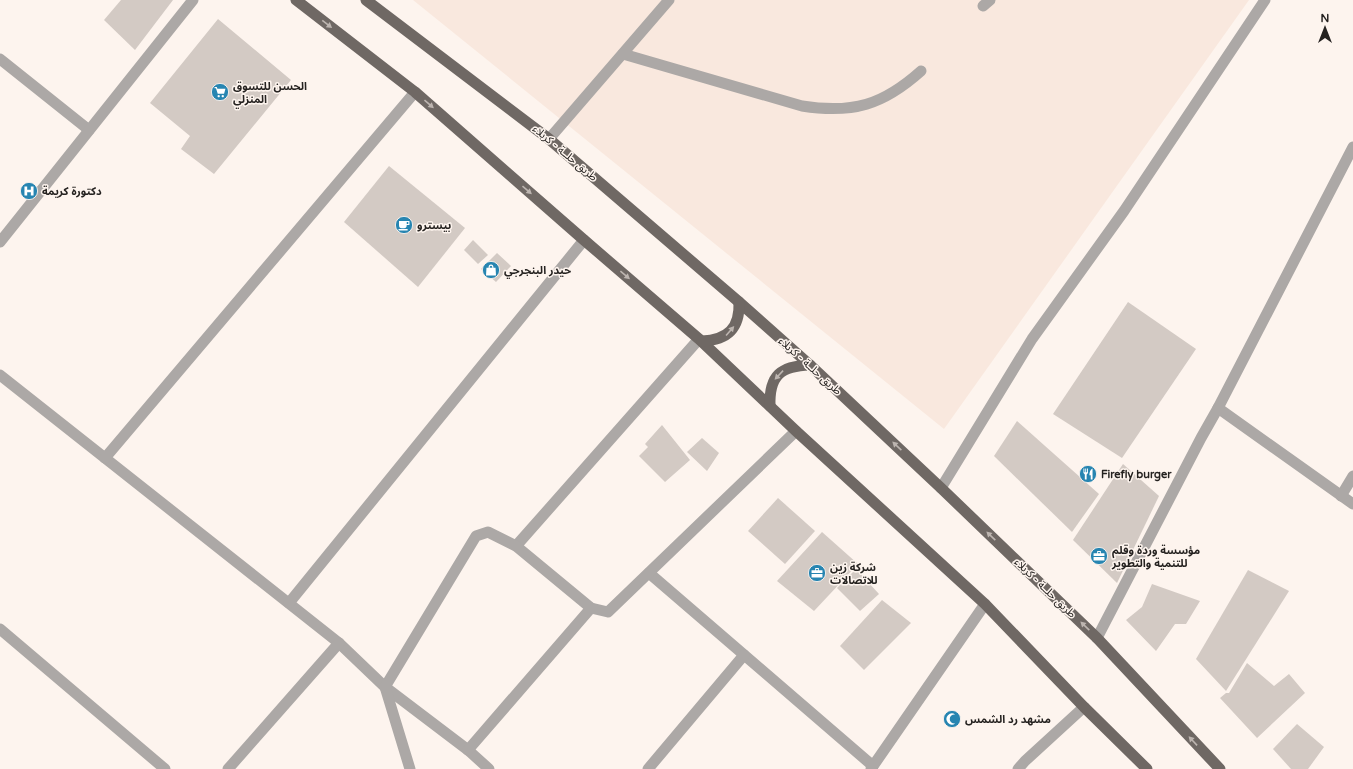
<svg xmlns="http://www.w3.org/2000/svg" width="1353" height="769" viewBox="0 0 1353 769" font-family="'Varela Round','Noto Sans Arabic',sans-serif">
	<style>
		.built { fill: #f9e8de }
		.building { fill: #d3cac4 }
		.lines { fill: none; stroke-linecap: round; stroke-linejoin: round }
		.service { stroke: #aca8a6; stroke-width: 11 }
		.minor { stroke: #aca8a6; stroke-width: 11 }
		.primary { stroke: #6f6864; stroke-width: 11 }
		.oneway { fill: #bdb5b0 }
		.labels { text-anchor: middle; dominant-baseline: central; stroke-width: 3; stroke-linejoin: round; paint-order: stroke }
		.poi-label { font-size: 11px; font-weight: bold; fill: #252220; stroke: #fdf4ee; text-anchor: start }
		.street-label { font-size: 11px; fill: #252220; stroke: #fdf4ee }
	</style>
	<rect width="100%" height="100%" fill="#fdf4ee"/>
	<path class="built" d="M413,0H1249L944,429Z"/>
	<g class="building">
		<path d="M121,0H173L135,50L104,20Z"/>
		<path d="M218,19L291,80L214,174L181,149L190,136L150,103Z"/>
		<path d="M389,166L465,228L418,287L344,222Z"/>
		<path d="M473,240L488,255L478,264L464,250Z"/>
		<path d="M497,253L511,266L496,282L481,269Z"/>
		<path d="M1128,302L1196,349L1122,458L1053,414Z"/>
		<path d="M1017,421L1099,494L1072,532L994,456Z"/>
		<path d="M662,425L690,460L665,482L639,456L648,447L645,444Z"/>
		<path d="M702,438L719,453L707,471L687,452Z"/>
		<path d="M1123,464L1159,496L1117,583L1073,540Z"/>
		<path d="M778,498L815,531L785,564L748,531Z"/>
		<path d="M822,532L858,564L814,611L777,581Z"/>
		<path d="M856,569L879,594L860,611L837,588Z"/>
		<path d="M1248,570L1289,591L1226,691L1196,659Z"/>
		<path d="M1152,584L1200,601L1186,624H1175L1156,651L1126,620L1142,607Z"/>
		<path d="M882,600L911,623L864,670L840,646Z"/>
		<path d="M1247,663L1274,686L1289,674L1305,693L1257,738L1220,698L1226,693H1229Z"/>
		<path d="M1297,724L1324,747L1308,769H1291L1273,749Z"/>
	</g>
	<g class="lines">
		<g class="service">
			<path d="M983,6L990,0"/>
			<path d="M623,54L802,106C853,114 883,105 921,71"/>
			<path d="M549,139L669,0"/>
			<path d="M941,488L1032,339L1124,211L1265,0"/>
			<path d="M1018,769L1025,761L1084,707"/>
		</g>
		<g class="minor">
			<path d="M0,59L89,130"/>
			<path d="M0,242L193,0"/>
			<path d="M0,375L339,643L385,687L468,750L489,769"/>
			<path d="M1218,408L1353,504"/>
			<path d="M105,458L415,92"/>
			<path d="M1341,496L1353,476"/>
			<path d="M516,546L699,339"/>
			<path d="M649,573L873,766"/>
			<path d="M289,603L584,240"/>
			<path d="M0,629L165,769"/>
			<path d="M1097,638L1201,438L1218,408L1353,147"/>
			<path d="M468,750L591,608"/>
			<path d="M228,769L339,643"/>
			<path d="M410,769L385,687L476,536L488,532L516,546L591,608L608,612L796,431"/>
			<path d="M648,769L744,655"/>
			<path d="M871,769L985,604"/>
		</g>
		<g class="primary">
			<path d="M296,0L415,92L584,240L699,339L796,431L985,604L1084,707L1147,769"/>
			<path d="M366,0L549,139L739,302L810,365L941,488L1097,638L1220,769"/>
			<path d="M702,341C728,340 740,328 739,302"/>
			<path d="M770,406C769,375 781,366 810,365"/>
		</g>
	</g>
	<defs><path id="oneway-solid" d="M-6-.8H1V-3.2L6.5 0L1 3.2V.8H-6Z"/></defs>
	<g class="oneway">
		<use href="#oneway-solid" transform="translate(327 24) rotate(38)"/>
		<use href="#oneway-solid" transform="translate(429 104) rotate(41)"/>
		<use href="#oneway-solid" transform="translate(527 190) rotate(41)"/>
		<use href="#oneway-solid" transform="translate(625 275) rotate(40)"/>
		<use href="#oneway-solid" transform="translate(730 331) rotate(-49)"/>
		<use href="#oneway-solid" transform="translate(779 375) rotate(133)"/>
		<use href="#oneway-solid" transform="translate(897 446) rotate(-137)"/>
		<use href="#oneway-solid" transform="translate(991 536) rotate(-136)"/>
		<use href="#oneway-solid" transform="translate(1085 626) rotate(-136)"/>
		<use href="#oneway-solid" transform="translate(1193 741) rotate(-133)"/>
	</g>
	<defs>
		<symbol id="supermarket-disc" viewBox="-11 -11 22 22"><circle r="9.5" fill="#2785b1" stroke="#fdf4ee"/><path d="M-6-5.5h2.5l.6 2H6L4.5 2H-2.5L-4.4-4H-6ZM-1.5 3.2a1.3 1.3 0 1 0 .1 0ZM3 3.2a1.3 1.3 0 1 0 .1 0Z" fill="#fff"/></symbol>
		<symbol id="hospital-disc" viewBox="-11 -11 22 22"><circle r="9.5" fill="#2785b1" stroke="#fdf4ee"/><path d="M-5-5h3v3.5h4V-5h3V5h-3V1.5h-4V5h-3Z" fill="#fff"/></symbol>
		<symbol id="cafe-disc" viewBox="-11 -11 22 22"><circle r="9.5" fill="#2785b1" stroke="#fdf4ee"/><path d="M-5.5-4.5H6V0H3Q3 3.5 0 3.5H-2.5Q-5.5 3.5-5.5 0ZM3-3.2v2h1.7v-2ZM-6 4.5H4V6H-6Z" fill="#fff"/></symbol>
		<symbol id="shop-disc" viewBox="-11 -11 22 22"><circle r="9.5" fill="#2785b1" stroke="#fdf4ee"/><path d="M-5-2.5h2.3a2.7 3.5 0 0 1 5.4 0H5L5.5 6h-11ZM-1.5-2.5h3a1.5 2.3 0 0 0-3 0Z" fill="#fff"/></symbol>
		<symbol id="restaurant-disc" viewBox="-11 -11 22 22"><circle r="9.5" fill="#2785b1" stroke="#fdf4ee"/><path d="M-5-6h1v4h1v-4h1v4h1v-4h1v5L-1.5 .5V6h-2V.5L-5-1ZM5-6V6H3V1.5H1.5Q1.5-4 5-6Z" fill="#fff"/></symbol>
		<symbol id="office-disc" viewBox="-11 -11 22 22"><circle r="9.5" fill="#2785b1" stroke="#fdf4ee"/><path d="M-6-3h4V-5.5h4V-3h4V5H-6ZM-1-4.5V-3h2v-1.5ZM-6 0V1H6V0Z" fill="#fff"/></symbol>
		<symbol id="mosque-disc" viewBox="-11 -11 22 22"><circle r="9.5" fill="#2785b1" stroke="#fdf4ee"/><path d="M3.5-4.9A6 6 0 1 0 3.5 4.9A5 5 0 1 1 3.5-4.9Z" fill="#fff"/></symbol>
	</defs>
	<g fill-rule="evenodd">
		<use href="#supermarket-disc" x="210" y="82" width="20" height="20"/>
		<use href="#hospital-disc" x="19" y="181" width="20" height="20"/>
		<use href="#cafe-disc" x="394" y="215" width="20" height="20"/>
		<use href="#shop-disc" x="481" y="260" width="20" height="20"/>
		<use href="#restaurant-disc" x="1078" y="464" width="20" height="20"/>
		<use href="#office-disc" x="1089" y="546" width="20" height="20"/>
		<use href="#office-disc" x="807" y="563" width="20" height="20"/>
		<use href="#mosque-disc" x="942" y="709" width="20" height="20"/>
	</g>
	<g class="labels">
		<g class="poi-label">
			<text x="233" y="86">الحسن للتسوق<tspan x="233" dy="13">المنزلي</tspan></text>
			<text x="42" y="191">دكتورة كريمة</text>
			<text x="417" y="225">بيسترو</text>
			<text x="504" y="270">حيدر البنجرجي</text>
			<text x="1101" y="474">Firefly burger</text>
			<text x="1112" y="550">مؤسسة وردة وقلم<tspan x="1112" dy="13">للتنمية والتطوير</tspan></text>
			<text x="830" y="567">شركة زين<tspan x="830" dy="13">للاتصالات</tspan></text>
			<text x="965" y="719">مشهد رد الشمس</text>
		</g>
		<g class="street-label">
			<text transform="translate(565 153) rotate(40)">طريق حلــة - كربلاء</text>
			<text transform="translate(810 366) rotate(42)">طريق حلــة - كربلاء</text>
			<text transform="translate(1045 588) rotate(44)">طريق حلــة - كربلاء</text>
		</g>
	</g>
	<g transform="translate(1325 28)" stroke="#fdf4ee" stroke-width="3" paint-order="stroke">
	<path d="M0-3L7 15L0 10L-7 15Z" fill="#252220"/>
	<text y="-6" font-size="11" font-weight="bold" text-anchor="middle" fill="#252220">N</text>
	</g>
</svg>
